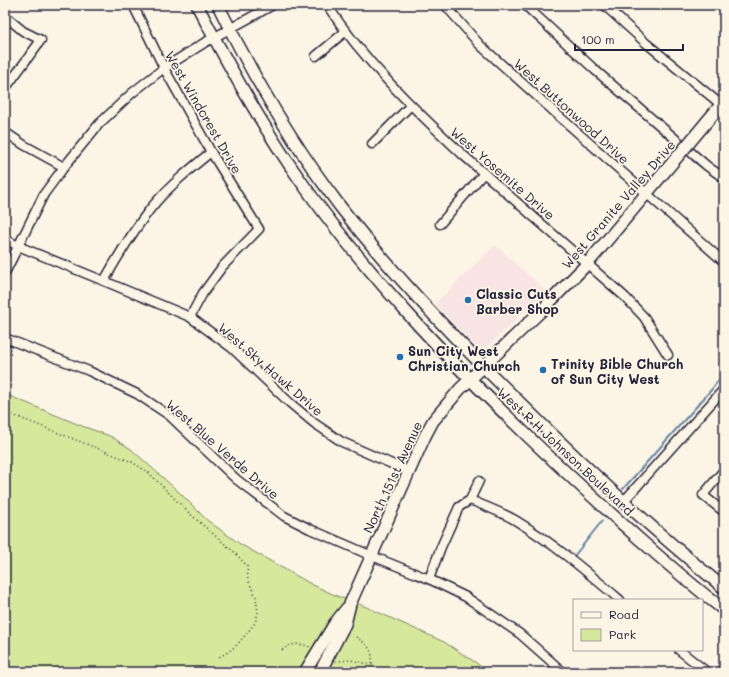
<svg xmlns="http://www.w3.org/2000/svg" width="729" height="677" viewBox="0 0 729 677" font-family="Mali,sans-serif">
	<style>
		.built { fill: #f8e4e2 }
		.green { fill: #d6e89c; stroke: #7c856c }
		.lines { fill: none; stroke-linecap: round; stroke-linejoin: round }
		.stream { stroke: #6285a5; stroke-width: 2 }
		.street-casing { stroke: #22223b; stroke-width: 11 }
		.secondary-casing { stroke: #22223b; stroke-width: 14 }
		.path { stroke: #22223b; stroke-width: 1.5; stroke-dasharray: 1 3; stroke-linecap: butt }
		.street { stroke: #fcf5e5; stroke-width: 8 }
		.secondary { stroke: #fcf5e5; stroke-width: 11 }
		.secondary-bridge-casing { stroke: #22223b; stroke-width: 14; stroke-linecap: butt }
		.secondary-bridge { stroke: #fcf5e5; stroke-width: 11 }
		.poi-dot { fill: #1f6fb2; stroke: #fcf5e5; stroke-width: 1.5 }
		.labels { text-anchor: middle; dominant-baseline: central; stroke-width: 3.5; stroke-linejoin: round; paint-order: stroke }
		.street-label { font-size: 13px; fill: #22223b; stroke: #fcf5e5 }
		.poi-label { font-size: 13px; font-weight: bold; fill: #22223b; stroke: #fcf5e5; text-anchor: start }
	</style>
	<rect width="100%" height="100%" fill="#fcf5e5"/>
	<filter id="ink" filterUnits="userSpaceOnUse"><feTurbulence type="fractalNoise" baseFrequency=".025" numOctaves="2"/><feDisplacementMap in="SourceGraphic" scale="8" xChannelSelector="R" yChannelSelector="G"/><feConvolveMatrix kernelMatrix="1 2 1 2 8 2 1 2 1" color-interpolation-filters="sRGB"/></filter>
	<g filter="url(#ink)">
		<path class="built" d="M495,245L546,291L488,346L484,348H480L474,345L435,304Z"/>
		<path class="green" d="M5,394L82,426L110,436L131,449L180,493L207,520L240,544L311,584L339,597L362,605L444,642L475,662L488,672H338L329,665L309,654L298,672H5Z"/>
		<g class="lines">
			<g class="stream">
				<path d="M518,5L579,61"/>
				<path d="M626,102L672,142"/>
				<path d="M692,160L724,184"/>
				<path d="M623,489L712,389L724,373"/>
				<path d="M575,555L602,521"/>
			</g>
			<defs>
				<g id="street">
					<path d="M133,5L164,68L211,152L259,229L222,267L203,293L190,317"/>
					<path d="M327,5C364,61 413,108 462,154L625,297L644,317L668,355"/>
					<path d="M445,5L480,45L560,117L724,262"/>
					<path d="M525,5L595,70L707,166L724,178"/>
					<path d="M604,5L646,43L724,107"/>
					<path d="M5,16L23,31L41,40L5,89"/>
					<path d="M316,56L346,31"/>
					<path d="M5,132L24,145L64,167"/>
					<path d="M372,144L411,105"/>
					<path d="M440,224L484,173"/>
					<path d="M5,239L18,246L104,281L190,317L232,348L290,403L314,423L342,442L410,472"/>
					<path d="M5,273L44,194L64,167L99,124L132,93L164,68L204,43L273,5"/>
					<path d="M104,281C118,256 133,231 151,208C168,187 190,169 211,152"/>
					<path d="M5,338L89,371L137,394L170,416L236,479L284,516L310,529L372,556L429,579L466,597L520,634L563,672"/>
					<path d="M724,470L703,495L724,512"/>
					<path d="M470,500C485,506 501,512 515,520C553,543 586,571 620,600"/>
					<path d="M624,501L724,389"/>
					<path d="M429,579L441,547L459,507L470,500L479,481"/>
					<path d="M679,650L707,672"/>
				</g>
				<g id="secondary">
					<path d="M197,5C228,65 261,125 300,180C373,284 464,376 556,463C611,514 665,564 724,610"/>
					<path d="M218,5C252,75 292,143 339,205C391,272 450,334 510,393C578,461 649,527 724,588"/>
					<path d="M689,143L724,101"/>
					<path d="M305,672L335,623L347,608"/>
					<path d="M320,672L345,624L350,604L425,436L433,421L460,389L540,312L588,263L678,156"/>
				</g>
			</defs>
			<use href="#street" class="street-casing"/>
			<use href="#secondary" class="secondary-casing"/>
			<g class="path">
				<path d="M5,412L132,462L149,473L189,513L234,552L247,566L248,580L256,597L258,613L255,623L237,645L228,652L219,657"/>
				<path d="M356,637C369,646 373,649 372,665"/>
				<path d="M282,650C290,643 300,643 310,647"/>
				<path d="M336,661L351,660L372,665L374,672"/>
			</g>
			<use href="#street" class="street"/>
			<use href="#secondary" class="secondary"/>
			<defs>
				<path id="secondary-bridge" d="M678,156L689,143"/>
			</defs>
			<use href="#secondary-bridge" class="secondary-bridge-casing"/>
			<use href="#secondary-bridge" class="secondary-bridge"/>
		</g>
	</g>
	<g class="poi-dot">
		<circle cx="468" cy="300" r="4"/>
		<circle cx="400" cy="357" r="4"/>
		<circle cx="543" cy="370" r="4"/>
	</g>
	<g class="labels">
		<g class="street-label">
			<text transform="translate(572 111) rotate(42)">West Buttonwood Drive</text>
			<text transform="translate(204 112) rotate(60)">West Windcrest Drive</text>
			<text transform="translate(503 173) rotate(41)">West Yosemite Drive</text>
			<text transform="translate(618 204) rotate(-49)">West Granite Valley Drive</text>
			<text transform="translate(271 369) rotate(41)">West Sky Hawk Drive</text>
			<text transform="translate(223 449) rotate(41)">West Blue Verde Drive</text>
			<text transform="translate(566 451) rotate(43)">West R H Johnson Boulevard</text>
			<text transform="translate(392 477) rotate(-65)">North 151st Avenue</text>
		</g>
		<g class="poi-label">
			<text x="476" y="293">Classic Cuts<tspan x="476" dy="15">Barber Shop</tspan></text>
			<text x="408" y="350">Sun City West<tspan x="408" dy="15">Christian Church</tspan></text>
			<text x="551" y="363">Trinity Bible Church<tspan x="551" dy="15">of Sun City West</tspan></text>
		</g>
	</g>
	<rect width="729" height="677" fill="none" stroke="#fcf5e5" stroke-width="20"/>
	<rect x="10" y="10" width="709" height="657" fill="none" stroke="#22223b" stroke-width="1.5" filter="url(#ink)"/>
	<rect x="573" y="599" width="130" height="52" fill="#fcf5e5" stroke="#a5a1a1"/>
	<rect x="581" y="612" width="20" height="6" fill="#fcf5e5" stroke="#a5a1a1"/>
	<text x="609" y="619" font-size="12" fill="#22223b">Road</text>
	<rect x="581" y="629" width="20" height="12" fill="#d6e89c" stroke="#a5a1a1"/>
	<text x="609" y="639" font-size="12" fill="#22223b">Park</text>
	<path d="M575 44v6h108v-6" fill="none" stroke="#22223b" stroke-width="2"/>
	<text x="581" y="44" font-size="12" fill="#22223b" stroke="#fcf5e5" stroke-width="3" paint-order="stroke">100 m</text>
</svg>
